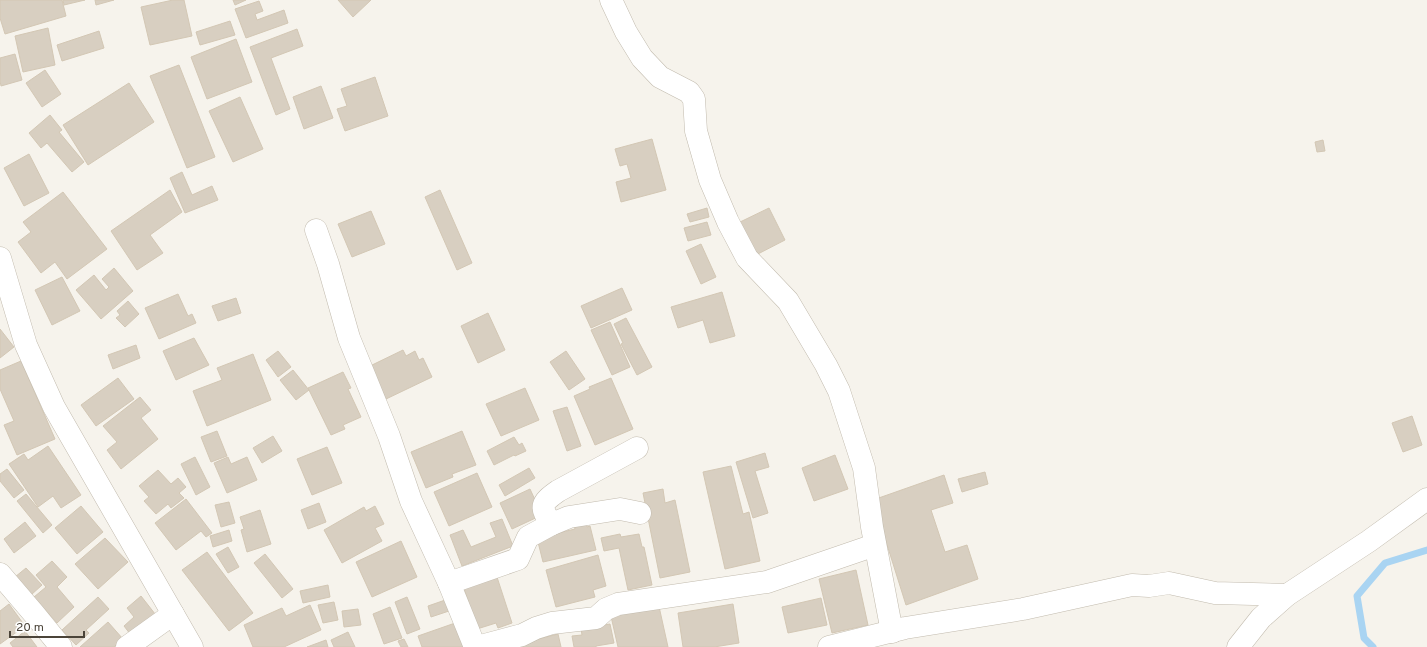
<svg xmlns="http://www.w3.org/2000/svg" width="1427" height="647" viewBox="0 0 1427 647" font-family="Overpass,sans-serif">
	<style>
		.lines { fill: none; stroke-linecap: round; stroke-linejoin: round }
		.stream { stroke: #a9d4f2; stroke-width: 7 }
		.building { fill: #d8cfc1; stroke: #d3c7b4 }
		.minor-casing { stroke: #c2bbae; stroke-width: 23 }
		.minor { stroke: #fff; stroke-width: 22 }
	</style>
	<rect width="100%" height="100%" fill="#f6f3ec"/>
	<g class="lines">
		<path class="stream" d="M1373,647L1364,638L1357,596L1385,563L1427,550"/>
	</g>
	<g class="building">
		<path d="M0,0H62L66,16L5,34L0,18Z"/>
		<path d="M63,0H85L64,5Z"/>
		<path d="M95,0H114L96,5Z"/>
		<path d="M173,0H184L192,36L150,45L141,7Z"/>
		<path d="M233,0H246L235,5Z"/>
		<path d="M338,0H371L353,17Z"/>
		<path d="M259,1L263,11L255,14L257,20L284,10L288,23L246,38L235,9Z"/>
		<path d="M230,21L235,35L200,45L196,32Z"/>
		<path d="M48,28L55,65L23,72L15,36Z"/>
		<path d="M297,29L303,46L271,58L290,109L276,115L250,47Z"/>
		<path d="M99,31L104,48L62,61L57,45Z"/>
		<path d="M236,39L252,82L207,99L191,57Z"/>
		<path d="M15,54L22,80L1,86L0,81V58Z"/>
		<path d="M179,65L215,157L187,168L150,76Z"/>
		<path d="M45,70L61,94L42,107L26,83Z"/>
		<path d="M375,77L388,116L345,131L337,109L347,106L341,89Z"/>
		<path d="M129,83L154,122L88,165L63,125Z"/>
		<path d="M321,86L333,118L304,129L293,97Z"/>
		<path d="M240,97L263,149L233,162L209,111Z"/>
		<path d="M50,115L62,130L59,132L84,162L72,172L47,143L41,148L29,133Z"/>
		<path d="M652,139L666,190L621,202L616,182L631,178L627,164L620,166L615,149Z"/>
		<path d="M1323,140L1325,151L1317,152L1315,142Z"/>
		<path d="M29,154L49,193L24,206L4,168Z"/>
		<path d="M182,172L192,195L212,186L218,200L185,213L170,178Z"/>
		<path d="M170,190L182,212L150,235L163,253L137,270L111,231Z"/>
		<path d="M440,190L472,263L457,270L425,197Z"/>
		<path d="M63,192L107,249L67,279L55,262L41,273L18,242L31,232L23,222Z"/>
		<path d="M707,208L709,217L690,222L687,214Z"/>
		<path d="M769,208L785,240L754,256L738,223Z"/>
		<path d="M371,211L385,244L352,257L338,224Z"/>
		<path d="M707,222L711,235L688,241L684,228Z"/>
		<path d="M701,244L716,277L701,284L686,251Z"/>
		<path d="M114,268L133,291L101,319L76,290L94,275L106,290L109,287L102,279Z"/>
		<path d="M62,277L80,311L52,325L35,290Z"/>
		<path d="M622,288L632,310L591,328L581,306Z"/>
		<path d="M722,292L735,336L710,343L703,320L678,328L671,307Z"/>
		<path d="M178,294L188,316L192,314L196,323L159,339L145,308Z"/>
		<path d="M236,298L241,313L218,321L212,306Z"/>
		<path d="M128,301L139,314L125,327L116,318L120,315L117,311Z"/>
		<path d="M488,313L505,350L478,363L461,326Z"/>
		<path d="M626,318L652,367L637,375L621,344L623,343L614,324Z"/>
		<path d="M610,322L630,367L612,375L591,330Z"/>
		<path d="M0,329L14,347L0,358Z"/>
		<path d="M194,338L209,365L176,380L163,351Z"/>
		<path d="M136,345L140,358L113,369L108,355Z"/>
		<path d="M403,350L406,356L415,351L419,360L423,358L432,377L386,399L370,366Z"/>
		<path d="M278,351L291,367L278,377L266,360Z"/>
		<path d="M566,351L585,379L569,390L550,362Z"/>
		<path d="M253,354L271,400L207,426L193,391L222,380L217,368Z"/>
		<path d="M21,361L55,439L17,455L4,425L14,421L0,389V370Z"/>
		<path d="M293,370L309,390L296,400L280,380Z"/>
		<path d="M343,372L351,388L348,389L361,417L343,425L345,429L331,435L308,388Z"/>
		<path d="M118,378L134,399L96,426L81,405Z"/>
		<path d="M611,378L633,429L595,445L574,396L590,389L589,387Z"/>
		<path d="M525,388L539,420L501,436L486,404Z"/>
		<path d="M140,397L151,410L141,418L158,439L121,469L107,450L117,442L103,426Z"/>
		<path d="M567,407L581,446L567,451L553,411Z"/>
		<path d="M1412,416L1422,445L1403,452L1392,423Z"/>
		<path d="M217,431L227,456L211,462L201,437Z"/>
		<path d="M462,431L476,465L452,474L453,477L426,488L411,452Z"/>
		<path d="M273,436L282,451L262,463L253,448Z"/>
		<path d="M514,437L519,445L522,443L526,451L515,456L514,455L494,465L487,451Z"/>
		<path d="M48,446L81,495L61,508L53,496L38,507L9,464L24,454L28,460Z"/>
		<path d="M327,447L342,483L312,495L297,459Z"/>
		<path d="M765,453L769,467L755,471L768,513L753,518L736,462Z"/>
		<path d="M835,455L848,489L814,501L802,468Z"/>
		<path d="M195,457L210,487L196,495L181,464Z"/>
		<path d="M228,457L231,464L247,457L257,480L227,493L214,463Z"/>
		<path d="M731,466L743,514L749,512L760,561L725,569L703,472Z"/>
		<path d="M529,468L535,478L505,496L499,485Z"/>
		<path d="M7,469L24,490L14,498L0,481V474Z"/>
		<path d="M158,470L171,484L178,478L186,487L179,493L184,498L171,508L168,504L156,514L144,501L149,497L139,486Z"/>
		<path d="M985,472L988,484L962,492L958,479Z"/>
		<path d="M477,473L492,507L449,526L434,492Z"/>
		<path d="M944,475L953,503L931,510L945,552L967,545L978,579L906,605L873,500Z"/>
		<path d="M530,489L542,515L512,529L500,503Z"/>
		<path d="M663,489L665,503L675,500L690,572L660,578L643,493Z"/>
		<path d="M26,494L52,525L43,533L17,501Z"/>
		<path d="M186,499L212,533L206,537L201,531L176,550L155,523Z"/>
		<path d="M229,502L235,523L221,527L215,505Z"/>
		<path d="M319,503L326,522L308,529L301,510Z"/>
		<path d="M81,506L103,532L77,554L55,528Z"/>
		<path d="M375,506L384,524L375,528L382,541L342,563L324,530L364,507L366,511Z"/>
		<path d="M260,510L271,544L247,552L241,530L244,529L240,517Z"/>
		<path d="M502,519L513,546L462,566L450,535L463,530L471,547L496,537L490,523Z"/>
		<path d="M585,519L587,527L590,526L596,550L543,562L537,538L575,529L573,522Z"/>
		<path d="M25,522L36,536L14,553L4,539Z"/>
		<path d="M229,530L232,541L213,547L210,536Z"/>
		<path d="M620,534L621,537L639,534L642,547H644L652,585L628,590L619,548L604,551L601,538Z"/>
		<path d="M105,538L128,562L98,589L75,564Z"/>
		<path d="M401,541L417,577L372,597L356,562Z"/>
		<path d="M228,547L239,567L228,573L216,554Z"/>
		<path d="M207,552L253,613L229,631L182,570Z"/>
		<path d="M265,554L293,589L282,598L254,563Z"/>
		<path d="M598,555L606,586L593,590L595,597L556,607L546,570Z"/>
		<path d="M52,561L67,577L57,587L74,607L57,623L34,597L46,587L36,575Z"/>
		<path d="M26,568L42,585L31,595L15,577Z"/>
		<path d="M856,570L868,625L832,633L819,579Z"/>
		<path d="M495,571L512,623L498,628L496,623L477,629L462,582Z"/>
		<path d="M328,585L330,597L303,603L300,591Z"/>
		<path d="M141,596L159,619L134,639L124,626L134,617L127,608Z"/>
		<path d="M98,597L109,609L86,630L89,633L76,645L62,630Z"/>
		<path d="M407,597L420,629L407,634L395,602Z"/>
		<path d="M451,598L455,609L431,617L428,606Z"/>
		<path d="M821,598L827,625L788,633L782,607Z"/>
		<path d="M334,602L338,620L323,623L318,605Z"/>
		<path d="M658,602L668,647H618L610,612Z"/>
		<path d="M9,604L25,626L0,644V611Z"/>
		<path d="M733,604L739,643L714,647H683L678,613Z"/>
		<path d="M310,605L321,630L284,647H253L244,625L282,608L286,616Z"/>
		<path d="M390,607L402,638L384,644L373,614Z"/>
		<path d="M358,609L361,625L344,627L342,611Z"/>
		<path d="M108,622L123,639L114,647H80Z"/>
		<path d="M458,622L466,647H422L418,636Z"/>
		<path d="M610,624L614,643L596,646V647H574L572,636L582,635L581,629Z"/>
		<path d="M25,631L37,647H13L10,643Z"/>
		<path d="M348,632L355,647H334L331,640Z"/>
		<path d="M558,634L561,647H512L511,646Z"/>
		<path d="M404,639L408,647H401L398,641Z"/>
		<path d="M326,640L328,647H307Z"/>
	</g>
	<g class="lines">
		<defs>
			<g id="minor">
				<path d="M611,0L626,32L642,58L660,77L689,92L694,99L696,131L710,180L728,222L747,258L788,301L826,365L839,391L864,468L872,527L892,632"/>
				<path d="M316,230L328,264L349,338L389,436L411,501L449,583L475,647"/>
				<path d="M0,258L26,345L54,407L192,647"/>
				<path d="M552,524C539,507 541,503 558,491L637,448"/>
				<path d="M0,574L35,615L61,647"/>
				<path d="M449,583L518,559L528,537L552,524L569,517L620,509L640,513"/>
				<path d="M127,647L173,614"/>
				<path d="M477,647L522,635L536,628L552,623L596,618L606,609L618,604L767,582L875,545"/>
				<path d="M829,647L905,628L1023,609L1132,585L1149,586L1169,583L1215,593L1287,595"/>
				<path d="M1238,647L1261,618L1287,595L1369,541L1427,499"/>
			</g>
		</defs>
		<use href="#minor" class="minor-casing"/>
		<use href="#minor" class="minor"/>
	</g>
	<path d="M10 631v6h74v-6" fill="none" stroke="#4b4439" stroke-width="2"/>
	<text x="16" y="631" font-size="12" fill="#4b4439" stroke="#ffffff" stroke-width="3" paint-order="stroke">20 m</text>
</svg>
